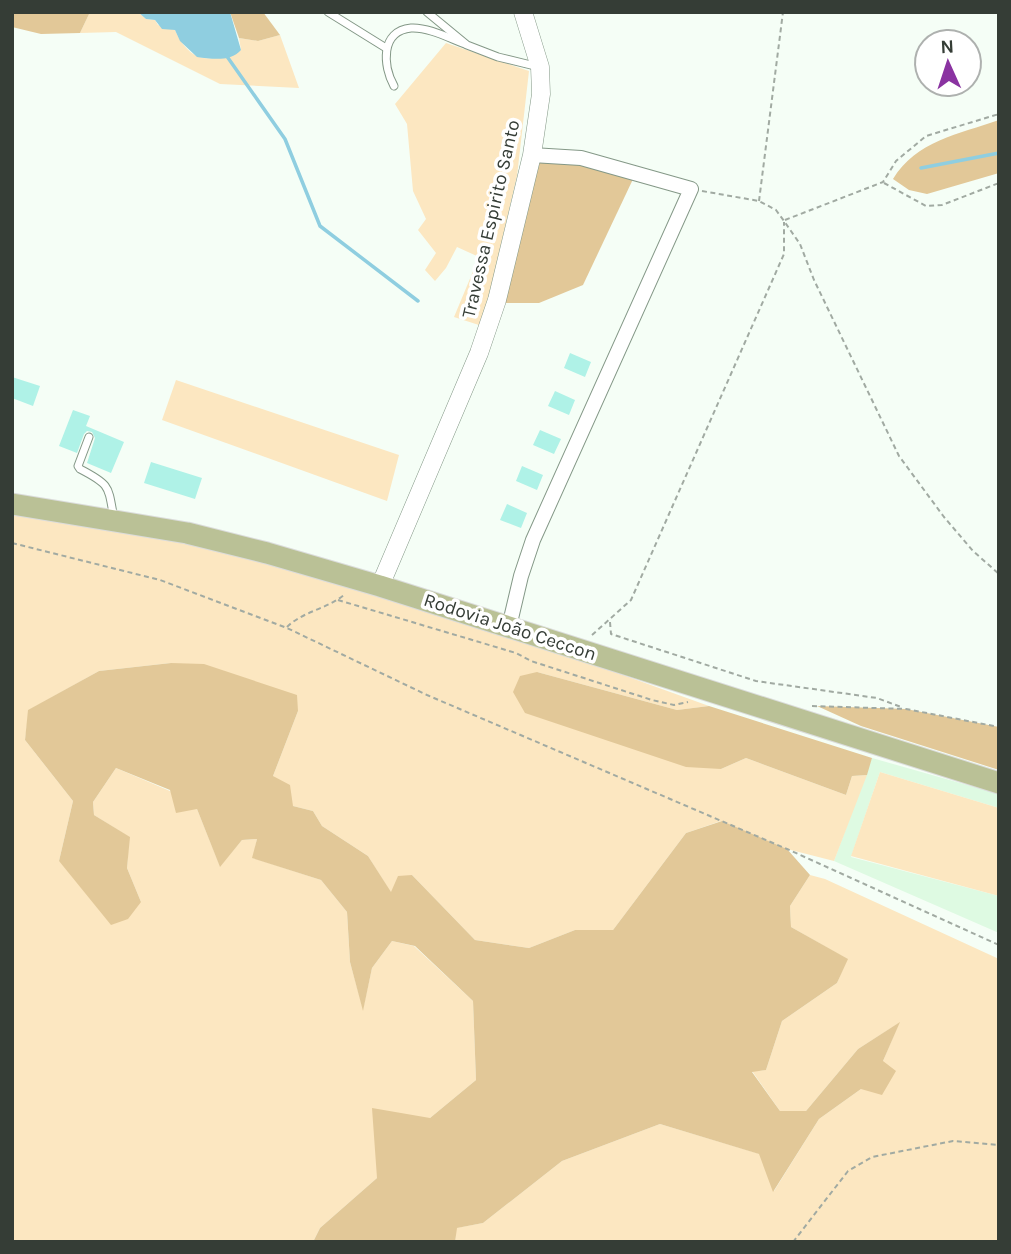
<svg xmlns="http://www.w3.org/2000/svg" width="1011" height="1254" viewBox="0 0 1011 1254" font-family="Karla,sans-serif">
	<style>
		.built { fill: #defae2 }
		.green { fill: #fce7c1 }
		.forest { fill: #e2c898 }
		.water { fill: #8fcee0 }
		.lines { fill: none; stroke-linecap: round; stroke-linejoin: round }
		.stream { stroke: #8fcee0; stroke-width: 3.5 }
		.building { fill: #aff2e7 }
		.service-casing { stroke: #849887; stroke-width: 9 }
		.minor-casing { stroke: #849887; stroke-width: 16 }
		.tertiary-casing { stroke: #849887; stroke-width: 19 }
		.primary-casing { stroke: #dbdcdb; stroke-width: 23 }
		.path { stroke: #a1aaa2; stroke-width: 2; stroke-dasharray: 5 3.5; stroke-linecap: butt }
		.service { stroke: #fff; stroke-width: 7 }
		.minor { stroke: #fff; stroke-width: 14 }
		.tertiary { stroke: #fff; stroke-width: 18 }
		.primary { stroke: #bac196; stroke-width: 21 }
		.labels { text-anchor: middle; dominant-baseline: central; stroke-width: 7; stroke-linejoin: round; paint-order: stroke }
		.street-label { font-size: 19px; fill: #353d36; stroke: #fff }
	</style>
	<rect width="100%" height="100%" fill="#f5fef6"/>
	<path class="built" d="M872,758L999,794V808L880,772L851,857L999,896V933L834,861Z"/>
	<g class="green">
		<path d="M90,12H138L146,19L155,20L158,25L175,30C191,64 209,63 241,50L239,38L258,41L280,35L299,88L220,84L116,32L80,33Z"/>
		<path d="M446,43L529,71L517,176L482,326L454,317L479,257L457,247L446,268L435,281L425,270L436,253L418,230L426,219L413,191L407,124L395,104Z"/>
		<path d="M176,380L399,455L387,501L162,420Z"/>
		<path d="M12,512L231,551L562,653L709,706L677,710L537,672L721,769L746,758L846,795L852,776L867,775L834,861L787,849L721,821L686,833L613,930H575L529,948L475,940L412,875L391,893L368,856L322,826L313,811L293,806L273,776L298,711L171,663L99,671L29,710L25,740L73,801L59,861L141,902L127,868L129,837L94,815L93,802L116,768L170,791L197,809L220,866L242,840L257,839L253,858L321,880L347,912L350,962L363,1009L372,968L392,941L414,946L473,1001L476,1080L430,1118L377,1178L320,1228L313,1242H12Z"/>
		<path d="M880,772L999,808V896L851,856Z"/>
		<path d="M810,875L825,879L999,959V1242H455L456,1228L483,1223L562,1161L660,1124L760,1154L774,1191L819,1119L861,1089L883,1061L899,1023L858,1049L806,1111H780L752,1071L766,1070L782,1021L837,983L847,959L791,927L790,906Z"/>
	</g>
	<g class="forest">
		<path d="M12,12H90L80,33L41,34L12,27Z"/>
		<path d="M230,12H263L280,35L258,41L239,38Z"/>
		<path d="M999,120V173L927,194L909,190L893,179C916,141 959,134 999,120Z"/>
		<path d="M537,159L577,162L634,177L583,285L539,303H500Z"/>
		<path d="M171,663L204,664L297,695L298,711L273,776L290,785L293,806L313,811L322,826L368,856L391,892L398,876L412,875L475,940L529,948L575,930H613L686,833L722,821L787,849L810,875L790,906L791,927L848,959L837,983L782,1021L766,1070L752,1072L780,1111H806L858,1049L900,1022L883,1061L896,1071L882,1095L861,1089L819,1119L773,1192L759,1154L660,1124L562,1161L483,1223L457,1228L455,1242H313L320,1228L377,1178L372,1108L430,1118L476,1080L473,1001L415,946L392,941L372,968L363,1011L350,962L347,912L321,880L252,858L257,839L242,840L220,867L197,809L176,813L170,790L116,768L93,802L94,815L130,837L127,868L141,902L128,919L111,925L59,861L73,801L25,740L28,710L99,671Z"/>
		<path d="M537,672L677,710L709,706L872,758L867,775L852,776L846,795L746,758L721,769L686,767L525,713L513,692L520,676Z"/>
		<path d="M817,706L906,709L999,727V770L861,726Z"/>
	</g>
	<path class="water" d="M138,12H230L241,50C231,62 212,59 197,57L180,41L175,30L162,29L155,20L146,19Z"/>
	<g class="lines">
		<g class="stream">
			<path d="M226,55L285,139L320,226L418,301"/>
			<path d="M921,168L999,153"/>
		</g>
	</g>
	<g class="building">
		<path d="M570,353L591,362L585,377L564,368Z"/>
		<path d="M12,377L40,386L33,406L12,398Z"/>
		<path d="M555,391L575,400L569,415L548,406Z"/>
		<path d="M73,410L90,416L86,426L124,442L111,473L87,463L95,438L92,432L87,431L84,434L77,453L59,446Z"/>
		<path d="M540,430L561,439L554,454L533,445Z"/>
		<path d="M151,462L202,478L195,499L144,483Z"/>
		<path d="M522,466L543,475L537,490L516,481Z"/>
		<path d="M507,504L527,513L521,528L500,520Z"/>
	</g>
	<g class="lines">
		<defs>
			<g id="service">
				<path d="M328,12L386,48"/>
				<path d="M427,12L467,45L498,57L539,67"/>
				<path d="M394,86C383,66 380,31 411,28C428,27 449,38 465,44"/>
				<path d="M89,437L78,466L80,469C111,485 108,486 114,519"/>
			</g>
			<path id="minor" d="M509,627L521,576L533,540L691,189L581,158L532,155"/>
			<path id="tertiary" d="M380,586L479,353L497,300L532,155L541,94L540,67L523,12"/>
			<path id="primary" d="M12,504L187,533L267,553L380,586L999,783"/>
		</defs>
		<use href="#service" class="service-casing"/>
		<use href="#minor" class="minor-casing"/>
		<use href="#tertiary" class="tertiary-casing"/>
		<use href="#primary" class="primary-casing"/>
		<g class="path">
			<path d="M884,183L926,206L942,205L999,183"/>
			<path d="M702,191L759,201L776,210L784,221L800,244L814,280L899,456L944,517L973,551L999,574"/>
			<path d="M759,201L783,12"/>
			<path d="M785,220L883,182L896,161L926,136L999,114"/>
			<path d="M12,543L160,580L287,628L427,695L787,849L999,945"/>
			<path d="M338,600L516,653L531,661L652,700L674,705L688,702"/>
			<path d="M610,622L611,634L756,681L877,698L901,707"/>
			<path d="M287,627C303,611 328,609 345,594"/>
			<path d="M592,635L631,600L784,254V222"/>
			<path d="M812,706L906,709L999,727"/>
			<path d="M793,1242L848,1171L872,1157L953,1141L999,1145"/>
		</g>
		<use href="#service" class="service"/>
		<use href="#minor" class="minor"/>
		<use href="#tertiary" class="tertiary"/>
		<use href="#primary" class="primary"/>
	</g>
	<g class="labels">
		<g class="street-label">
			<text transform="translate(491 219) rotate(-77)">Travessa Espirito Santo</text>
			<text transform="translate(510 627) rotate(18)">Rodovia João Ceccon</text>
		</g>
	</g>
	<rect width="1011" height="1254" fill="none" stroke="#353d36" stroke-width="28"/>
	<g transform="translate(948 63) rotate(357)"><circle r="33" fill="#ffffff" stroke="#aeb1af" stroke-width="2"/>
	<path d="M0-5L12 26L0 18L-12 26Z" fill="#8a33a1"/>
	<text y="-10" font-size="19" font-weight="bold" text-anchor="middle" fill="#353d36">N</text>
	</g>
</svg>
